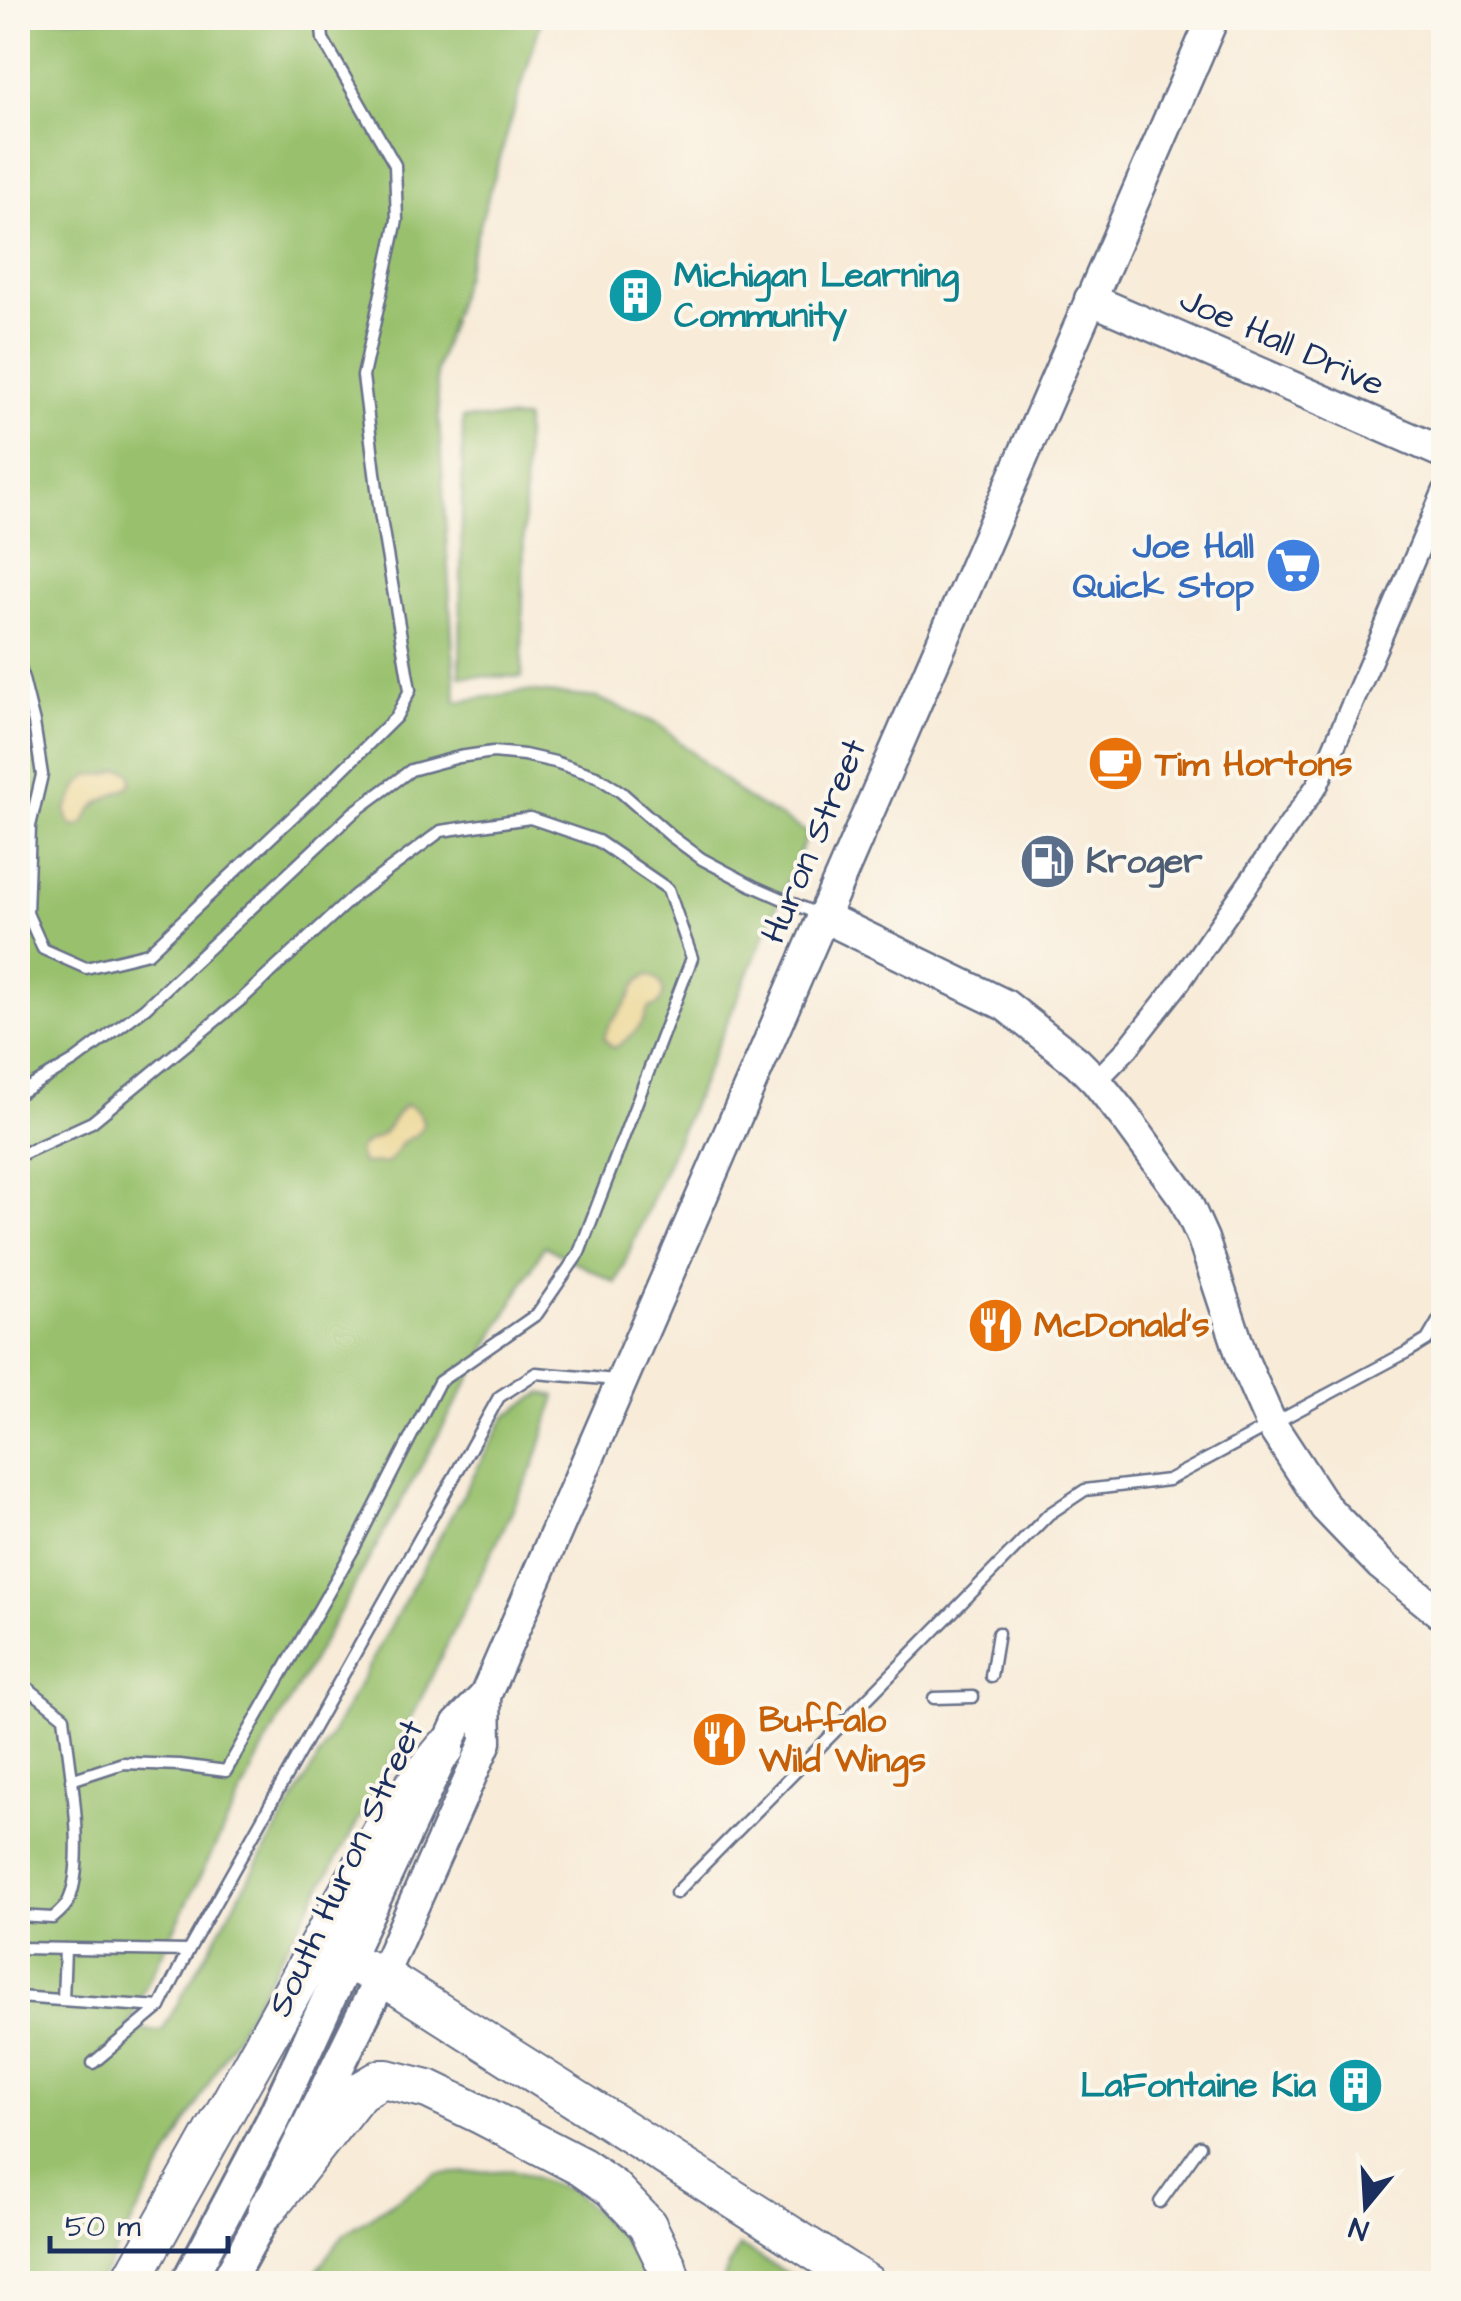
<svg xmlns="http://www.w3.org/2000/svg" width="1461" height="2301" viewBox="0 0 1461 2301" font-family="'Architects Daughter',sans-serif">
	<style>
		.green { fill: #99c16d; stroke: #5a7866; stroke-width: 2.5 }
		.sand { fill: #eeda9e; stroke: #84847e; stroke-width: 2.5 }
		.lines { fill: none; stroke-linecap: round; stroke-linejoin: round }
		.lane-casing { stroke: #687189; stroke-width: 15 }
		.street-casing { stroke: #687189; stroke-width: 25 }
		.secondary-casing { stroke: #687189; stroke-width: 35 }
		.primary-casing { stroke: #687189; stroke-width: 38 }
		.highway-casing { stroke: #687189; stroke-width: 42 }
		.lane { stroke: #fff; stroke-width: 10 }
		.street { stroke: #fff; stroke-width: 20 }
		.secondary { stroke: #fff; stroke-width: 30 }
		.primary { stroke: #fff; stroke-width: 32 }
		.highway { stroke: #fff; stroke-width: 38 }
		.labels { text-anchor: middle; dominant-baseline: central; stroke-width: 8; stroke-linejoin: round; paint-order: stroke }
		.culture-label { font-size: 35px; font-weight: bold; fill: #0d838f; stroke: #fbf7ec; text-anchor: start }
		.street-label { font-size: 35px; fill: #1b2f5e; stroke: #fbf7ec }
		.shop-label { font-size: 35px; font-weight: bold; fill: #366cbe; stroke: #fbf7ec; text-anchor: end }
		.food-label { font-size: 35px; font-weight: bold; fill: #c56008; stroke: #fbf7ec; text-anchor: start }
		.service-label { font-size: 35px; font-weight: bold; fill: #4e5e75; stroke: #fbf7ec; text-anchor: start }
	</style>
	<rect width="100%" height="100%" fill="#fbf7ec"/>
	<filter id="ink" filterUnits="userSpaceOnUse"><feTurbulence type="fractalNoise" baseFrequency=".01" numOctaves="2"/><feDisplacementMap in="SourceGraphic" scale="20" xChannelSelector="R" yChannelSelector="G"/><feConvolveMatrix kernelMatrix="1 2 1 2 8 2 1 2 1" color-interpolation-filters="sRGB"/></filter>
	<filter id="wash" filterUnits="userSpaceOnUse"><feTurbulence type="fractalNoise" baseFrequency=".0048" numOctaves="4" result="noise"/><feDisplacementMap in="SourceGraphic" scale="40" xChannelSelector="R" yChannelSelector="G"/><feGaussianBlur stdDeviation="2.25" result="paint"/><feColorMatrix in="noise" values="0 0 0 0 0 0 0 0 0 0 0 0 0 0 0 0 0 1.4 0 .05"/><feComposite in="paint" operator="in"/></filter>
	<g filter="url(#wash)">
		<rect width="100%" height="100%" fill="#f8ebd8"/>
		<g class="green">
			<path d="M18,18H542L436,370L456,702L526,691L598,698L660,725L743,796L808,833L616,1283L544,1246L267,1742L140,1998L128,2029L162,2031L324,1748L506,1416L542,1393L556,1396L535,1463L380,1783L217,2068L98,2284L18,2283Z"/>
			<path d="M463,418L525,419L522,677L460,676Z"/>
			<path d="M513,2170L572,2191L618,2233L651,2283H308L344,2234L436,2174Z"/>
			<path d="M739,2246L805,2283H721Z"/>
		</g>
		<g class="sand">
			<path d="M120,769L129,771L132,777L131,785C120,793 105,797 95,806C84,815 91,825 73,827L68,820L66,810L80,784L90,775L108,774Z"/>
			<path d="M649,975C660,978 668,990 660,1002C654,1011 653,1002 647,1011C645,1014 646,1017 644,1020C640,1028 622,1045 613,1048L604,1039C607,1023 616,1018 625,1005C634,993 633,980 649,975Z"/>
			<path d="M405,1105C418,1108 431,1123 416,1135C412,1138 406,1139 402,1143C397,1150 394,1157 387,1163L362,1164L358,1151C367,1138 375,1141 384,1132C392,1124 395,1113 405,1105Z"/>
		</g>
	</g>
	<g filter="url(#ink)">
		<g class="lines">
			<defs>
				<g id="lane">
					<path d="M18,659L34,723L42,775L30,826L27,913L43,949L86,968L148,953L332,780L396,717L410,690L380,513L363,376L397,220L395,165L323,39L321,18"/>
					<path d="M18,1094L74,1061L145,1008L354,812L411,770L459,757L493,752L524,755L555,762L596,776L621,792L671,836L702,859L753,886L817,914"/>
					<path d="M18,1156L92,1122L242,999L355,895L441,831L530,818L598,841L668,889L692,958L579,1253L537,1314L439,1382L354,1548L226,1771L180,1765L123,1763L71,1780"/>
					<path d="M991,1676L998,1633"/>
					<path d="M18,1680L64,1717C69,1763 87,1858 69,1900C66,1907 59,1913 53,1918L18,1916"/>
					<path d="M934,1698L973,1697"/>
					<path d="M676,1893L1049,1514L1085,1490L1168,1480L1409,1351L1427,1340L1444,1311"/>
					<path d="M18,1948L188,1951"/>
					<path d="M18,1997L160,2007"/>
					<path d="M63,2000L65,1949"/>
					<path d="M93,2063L160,2007L188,1951L499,1397L536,1373L616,1380"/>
					<path d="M1160,2202L1200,2146"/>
				</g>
				<path id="street" d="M1096,1081L1128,1048L1179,983L1318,784L1444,490"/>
				<g id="secondary">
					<path d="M1090,299L1444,453"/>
					<path d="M822,916L1005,1005L1077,1062L1096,1081L1128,1121L1185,1199L1203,1239L1243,1360L1272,1426L1325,1507L1381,1565L1444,1616"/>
					<path d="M346,1961L457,1725L485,1696L1213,18"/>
					<path d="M382,1976L486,1742L485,1696"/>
				</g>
				<g id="primary">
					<path d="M187,2284L272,2122L346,1961"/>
					<path d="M226,2284L268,2208L382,1976"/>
				</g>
				<g id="highway">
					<path d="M346,1961L382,1976L867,2284"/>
					<path d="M268,2208L359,2092L381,2079H387L428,2089L482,2115L582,2167L612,2188L647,2225L667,2266L672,2284"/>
					<path d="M129,2284L394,1810L445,1748"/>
				</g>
			</defs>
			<use href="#lane" class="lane-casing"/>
			<use href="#street" class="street-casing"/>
			<use href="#secondary" class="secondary-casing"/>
			<use href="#primary" class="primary-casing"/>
			<use href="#highway" class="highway-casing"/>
			<use href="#lane" class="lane"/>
			<use href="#street" class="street"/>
			<use href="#secondary" class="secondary"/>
			<use href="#primary" class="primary"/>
			<use href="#highway" class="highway"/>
		</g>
	</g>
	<defs>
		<symbol id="building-disc" viewBox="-11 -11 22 22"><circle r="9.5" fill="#0f9aa8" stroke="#fbf7ec"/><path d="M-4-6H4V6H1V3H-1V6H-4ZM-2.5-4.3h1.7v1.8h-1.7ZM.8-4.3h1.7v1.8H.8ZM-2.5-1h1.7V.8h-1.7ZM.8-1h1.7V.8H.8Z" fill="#fff"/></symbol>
		<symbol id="supermarket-disc" viewBox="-11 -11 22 22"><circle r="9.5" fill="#3f7fe0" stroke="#fbf7ec"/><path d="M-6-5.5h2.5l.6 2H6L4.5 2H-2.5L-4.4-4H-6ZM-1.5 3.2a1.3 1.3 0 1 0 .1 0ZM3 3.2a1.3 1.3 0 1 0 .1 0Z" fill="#fff"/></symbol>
		<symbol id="cafe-disc" viewBox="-11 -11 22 22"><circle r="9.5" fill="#e8710a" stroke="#fbf7ec"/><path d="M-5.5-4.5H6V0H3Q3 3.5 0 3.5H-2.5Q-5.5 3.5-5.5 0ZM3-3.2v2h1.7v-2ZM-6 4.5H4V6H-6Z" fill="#fff"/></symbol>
		<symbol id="fuel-disc" viewBox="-11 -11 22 22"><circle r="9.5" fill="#5c6f8a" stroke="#fbf7ec"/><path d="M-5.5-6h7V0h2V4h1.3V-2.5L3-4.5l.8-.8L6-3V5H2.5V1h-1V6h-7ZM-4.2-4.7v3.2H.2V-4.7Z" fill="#fff"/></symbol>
		<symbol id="restaurant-disc" viewBox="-11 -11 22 22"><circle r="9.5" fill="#e8710a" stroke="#fbf7ec"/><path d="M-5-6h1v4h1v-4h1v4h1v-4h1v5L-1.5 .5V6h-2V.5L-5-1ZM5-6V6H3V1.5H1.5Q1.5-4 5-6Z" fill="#fff"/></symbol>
	</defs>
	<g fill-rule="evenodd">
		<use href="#building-disc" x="604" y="264" width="63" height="63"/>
		<use href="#supermarket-disc" x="1262" y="534" width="63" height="63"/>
		<use href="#cafe-disc" x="1084" y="732" width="63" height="63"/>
		<use href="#fuel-disc" x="1016" y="830" width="63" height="63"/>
		<use href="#restaurant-disc" x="964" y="1294" width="63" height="63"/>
		<use href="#restaurant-disc" x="688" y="1708" width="63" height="63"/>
		<use href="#building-disc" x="1324" y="2054" width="63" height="63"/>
	</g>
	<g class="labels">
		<g class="culture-label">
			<text x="674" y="275">Michigan Learning<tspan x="674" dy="40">Community</tspan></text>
			<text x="1316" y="2085" text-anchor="end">LaFontaine Kia</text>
		</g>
		<g class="street-label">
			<text transform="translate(1282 342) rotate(24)">Joe Hall Drive</text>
			<text transform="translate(814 841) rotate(-67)">Huron Street</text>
			<text transform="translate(346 1868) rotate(-65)">South Huron Street</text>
		</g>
		<g class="shop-label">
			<text x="1254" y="546">Joe Hall<tspan x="1254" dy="40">Quick Stop</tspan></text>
		</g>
		<g class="food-label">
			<text x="1155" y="764">Tim Hortons</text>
			<text x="1034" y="1325">McDonald's</text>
			<text x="759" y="1720">Buffalo<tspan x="759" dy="40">Wild Wings</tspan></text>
		</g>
		<g class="service-label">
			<text x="1086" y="861">Kroger</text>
		</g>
	</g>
	<rect width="1461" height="2301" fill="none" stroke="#fbf7ec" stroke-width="60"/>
	<g transform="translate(1366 2206) rotate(198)" stroke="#fbf7ec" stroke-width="8" paint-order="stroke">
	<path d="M0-8L18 38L0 25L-18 38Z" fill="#1b2f5e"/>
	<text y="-15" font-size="28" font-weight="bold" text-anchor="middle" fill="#1b2f5e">N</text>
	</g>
	<path d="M50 2236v15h178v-15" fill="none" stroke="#1b2f5e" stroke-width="5"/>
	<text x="65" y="2236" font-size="30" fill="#1b2f5e" stroke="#fbf7ec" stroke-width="8" paint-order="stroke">50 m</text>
</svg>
